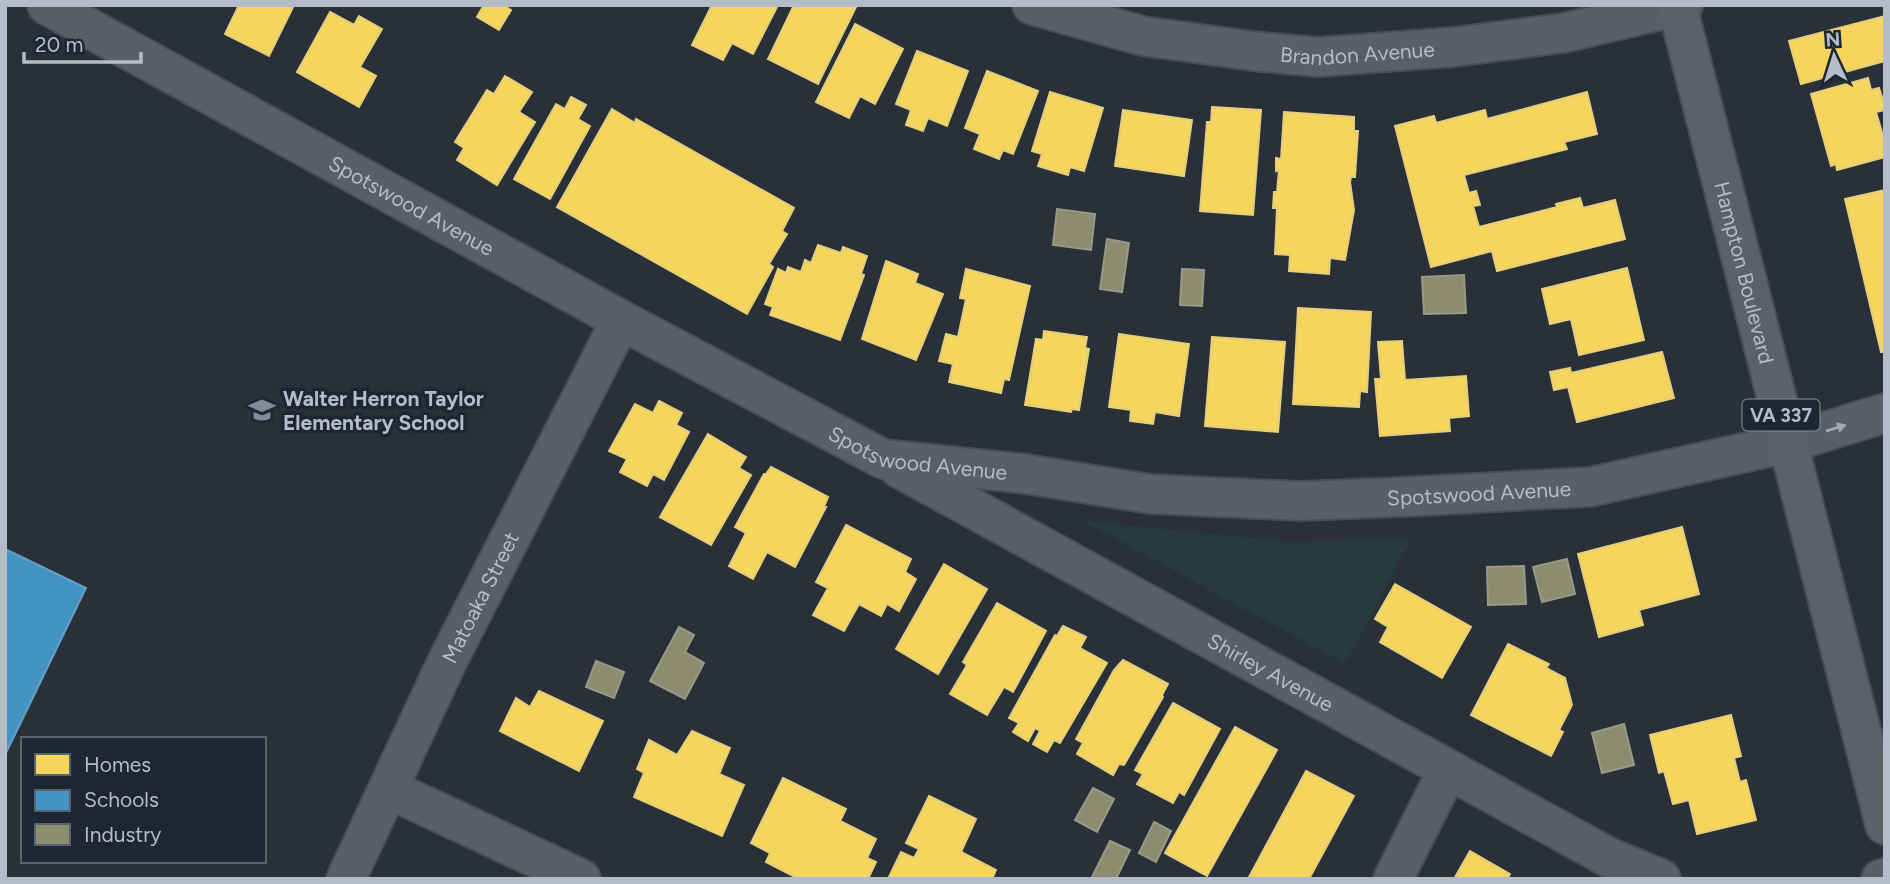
<svg xmlns="http://www.w3.org/2000/svg" width="1890" height="884" viewBox="0 0 1890 884" font-family="Figtree,sans-serif">
	<style>
		.green { fill: #273a3e }
		.homes { fill: #f6d55c; stroke: #e2ce7d; stroke-width: 2 }
		.schools { fill: #4393c3; stroke: #659fc5; stroke-width: 2 }
		.industry { fill: #8c8c6e; stroke: #989a89; stroke-width: 2 }
		.lines { fill: none; stroke-linecap: round; stroke-linejoin: round }
		.minor-casing { stroke: #484c53; stroke-width: 42 }
		.major-casing { stroke: #484c55; stroke-width: 42 }
		.minor { stroke: #5a5e66; stroke-width: 38 }
		.major { stroke: #5c6168; stroke-width: 38 }
		.oneway { fill: #a2a9b5 }
		.labels { text-anchor: middle; dominant-baseline: central; stroke-width: 7; stroke-linejoin: round; paint-order: stroke }
		.shield { fill: #1d2633; stroke: #878f9c; stroke-width: 2 }
		.shield-label { font-size: 19px; font-weight: bold; fill: #b4bcc9 }
		.street-label { font-size: 21px; fill: #b4bcc9; stroke: #1d2633 }
		.poi-label { font-size: 21px; font-weight: bold; fill: #b4bcc9; stroke: #1d2633; text-anchor: start }
	</style>
	<rect width="100%" height="100%" fill="#2a3038"/>
	<path class="green" d="M1083,521L1281,541L1411,540L1345,664Z"/>
	<g class="homes">
		<path d="M239,5H294L269,56L225,34Z"/>
		<path d="M484,5H503L511,10L499,30L477,17Z"/>
		<path d="M712,5H778L753,54L732,43L723,60L692,45Z"/>
		<path d="M794,5H852L856,7L818,84L768,59Z"/>
		<path d="M330,12L354,25L359,16L382,29L360,67L376,76L359,107L297,72Z"/>
		<path d="M1885,16V61L1801,84L1789,41Z"/>
		<path d="M855,24L903,49L875,104L860,96L849,118L816,102Z"/>
		<path d="M917,51L968,71L947,126L928,118L923,131L906,125L911,110L896,104Z"/>
		<path d="M987,71L1038,91L1013,154L1003,150L999,159L974,149L980,134L965,128Z"/>
		<path d="M505,76L532,92L519,112L535,122L497,185L457,160L464,148L455,142L487,90L494,94Z"/>
		<path d="M1868,78L1871,90L1879,88L1885,107V110L1876,112L1885,143V151L1883,152L1885,157L1837,170L1836,164L1831,166L1811,94Z"/>
		<path d="M1050,92L1103,108L1084,171L1070,167L1068,175L1038,166L1042,154L1032,151Z"/>
		<path d="M1587,92L1597,134L1564,142L1567,149L1464,175L1469,193L1476,191L1480,205L1473,206L1479,227L1557,207L1556,204L1580,198L1583,208L1615,200L1625,239L1497,271L1492,251L1431,267L1395,126L1434,116L1436,123L1485,110L1487,119Z"/>
		<path d="M571,97L586,105L578,119L590,126L550,199L514,179L556,104L565,109Z"/>
		<path d="M1212,107L1261,110L1253,215L1200,211L1207,122H1211Z"/>
		<path d="M612,109L635,123L636,119L794,208L782,231L787,234L769,264L773,267L747,314L557,207Z"/>
		<path d="M1123,110L1192,120L1184,176L1115,166Z"/>
		<path d="M1284,112L1354,117V131H1358L1355,177H1351L1350,182L1354,210L1345,260L1330,258L1329,274L1289,271L1290,255L1275,254L1277,208H1273L1274,192H1277L1279,170L1276,171V158L1281,159Z"/>
		<path d="M1885,190V352H1881L1845,199Z"/>
		<path d="M818,245L841,253L843,247L867,256L861,274L864,275L840,340L770,315L773,307L765,304L778,269L786,273L788,267L801,272L805,260L811,263Z"/>
		<path d="M886,261L918,274L915,283L943,294L916,360L862,339Z"/>
		<path d="M1627,268L1644,340L1579,355L1571,319L1550,324L1542,289Z"/>
		<path d="M966,269L1030,286L1009,380L1004,379L1001,393L949,382L953,364L939,361L946,334L958,337L966,299L960,298Z"/>
		<path d="M1298,308L1371,312L1367,392L1360,391L1359,407L1293,404Z"/>
		<path d="M1044,331L1087,337L1085,348L1089,349L1079,410L1072,409L1071,412L1025,405L1036,339L1043,340Z"/>
		<path d="M1119,334L1189,344L1179,416L1155,412L1153,424L1130,421L1131,410L1109,407Z"/>
		<path d="M1212,337L1285,342L1278,432L1205,426Z"/>
		<path d="M1402,341L1405,380L1466,376L1469,416L1449,418L1450,431L1380,436L1375,379H1381L1378,342Z"/>
		<path d="M1662,352L1674,398L1577,422L1568,387L1554,390L1550,372L1570,368L1571,373Z"/>
		<path d="M659,401L682,413L676,425L689,432L664,480L653,474L647,486L620,472L627,459L609,451L635,404L653,413Z"/>
		<path d="M708,434L746,457L739,468L751,475L711,545L660,517Z"/>
		<path d="M771,467L828,497L824,507H826L795,567L767,552L753,579L729,566L746,533L735,527L764,474H766Z"/>
		<path d="M846,525L911,559L905,572L916,579L899,611L887,604L881,616L859,604L844,631L813,615L828,588L816,582Z"/>
		<path d="M1682,527L1699,594L1639,610L1643,625L1599,637L1578,554Z"/>
		<path d="M944,564L987,589L938,674L896,649Z"/>
		<path d="M1395,584L1471,627L1442,678L1380,642L1388,627L1375,619Z"/>
		<path d="M997,603L1046,631L1013,692L1004,687L987,715L950,694L967,665L963,662Z"/>
		<path d="M1063,626L1086,637L1080,648L1107,663L1060,743L1054,740L1047,752L1033,744L1040,731L1035,728L1028,741L1013,732L1019,723L1009,718L1055,635L1057,636Z"/>
		<path d="M1508,644L1549,664L1546,668L1565,678L1572,705L1559,730L1563,732L1551,756L1471,715Z"/>
		<path d="M1123,660L1168,684L1162,695L1163,697L1124,765L1119,764L1113,775L1077,754L1083,743L1076,739L1114,670Z"/>
		<path d="M539,691L603,721L579,771L500,731L516,698L530,707Z"/>
		<path d="M1173,703L1220,729L1184,795L1179,792L1173,803L1137,784L1143,774L1135,770Z"/>
		<path d="M1731,715L1741,756L1734,758L1740,782L1746,780L1756,820L1697,834L1689,800L1673,804L1664,771L1659,773L1650,735Z"/>
		<path d="M1235,727L1277,750L1207,876L1165,853Z"/>
		<path d="M692,731L730,748L719,774L744,785L722,836L634,797L644,773L637,769L649,740L677,755Z"/>
		<path d="M1306,771L1354,796L1309,879H1248Z"/>
		<path d="M783,778L846,809L840,821L876,839L867,858L876,862L868,879H799L766,862L770,853L751,843Z"/>
		<path d="M929,796L976,819L961,852L996,870L992,879H888L901,852L914,858L919,849L906,843Z"/>
		<path d="M1470,851L1510,874L1507,879H1454Z"/>
	</g>
	<path class="schools" d="M5,549L86,588L5,755Z"/>
	<g class="industry">
		<path d="M1057,209L1095,214L1091,250L1053,245Z"/>
		<path d="M1107,239L1129,243L1122,292L1100,289Z"/>
		<path d="M1182,269L1204,270L1202,306L1180,305Z"/>
		<path d="M1464,275L1466,313L1424,314L1422,277Z"/>
		<path d="M1567,559L1575,594L1542,602L1533,567Z"/>
		<path d="M1524,566L1526,604L1488,605L1487,567Z"/>
		<path d="M679,627L694,635L685,652L704,663L685,699L650,681Z"/>
		<path d="M596,661L624,672L614,698L586,687Z"/>
		<path d="M1624,724L1634,765L1602,773L1592,733Z"/>
		<path d="M1093,788L1114,799L1097,832L1075,820Z"/>
		<path d="M1154,822L1171,831L1156,862L1139,853Z"/>
		<path d="M1110,841L1130,850L1116,879H1091Z"/>
	</g>
	<g class="lines">
		<defs>
			<g id="minor">
				<path id="s1" d="M47,5L621,320L883,459L1026,474L1150,494L1300,501L1401,497L1590,487L1788,443L1885,413"/>
				<path id="s2" d="M1032,5L1143,36L1252,51L1318,57L1454,47L1563,33L1683,5"/>
				<path id="s3" d="M899,468L1608,857L1661,879"/>
				<path d="M389,789L581,879"/>
				<path id="s4" d="M346,879L447,662L621,320"/>
				<path d="M1393,879L1448,770"/>
				<path d="M1881,879L1885,878"/>
			</g>
			<g id="major">
				<path id="s5" d="M1677,5L1885,825"/>
			</g>
		</defs>
		<use href="#minor" class="minor-casing"/>
		<use href="#major" class="major-casing"/>
		<use href="#minor" class="minor"/>
		<use href="#major" class="major"/>
	</g>
	<defs><path id="oneway-solid" d="M-6-.8H1V-3.2L6.5 0L1 3.2V.8H-6Z" transform="scale(1.75)"/></defs>
	<use class="oneway" href="#oneway-solid" transform="translate(1836 428) rotate(-17)"/>
	<defs>
		<symbol id="school-bare" viewBox="-9 -9 18 18"><path d="M0-5L7-2L0 1L-7-2ZM-4 1L0 2.5L4 1V4Q0 6-4 4Z" fill="#848b96" stroke="#1d2633" stroke-width="2.5" paint-order="stroke"/></symbol>
	</defs>
	<g fill-rule="evenodd">
		<use href="#school-bare" x="243" y="391" width="38" height="38"/>
	</g>
	<g class="labels">
		<rect class="shield" x="1742.5" y="399.5" width="77" height="31" rx="5"/>
		<g class="shield-label">
			<text x="1781" y="415">VA 337</text>
		</g>
		<g class="street-label">
			<text stroke="none"><textPath href="#s2" startOffset="331">Brandon Avenue</textPath></text>
			<text stroke="none"><textPath href="#s1" startOffset="416">Spotswood Avenue</textPath></text>
			<text stroke="none"><textPath href="#s5" startOffset="276">Hampton Boulevard</textPath></text>
			<text stroke="none"><textPath href="#s1" startOffset="984">Spotswood Avenue</textPath></text>
			<text stroke="none"><textPath href="#s1" startOffset="1550">Spotswood Avenue</textPath></text>
			<text stroke="none"><textPath href="#s4" startOffset="312">Matoaka Street</textPath></text>
			<text stroke="none"><textPath href="#s3" startOffset="424">Shirley Avenue</textPath></text>
		</g>
		<g class="poi-label">
			<text x="283" y="398">Walter Herron Taylor<tspan x="283" dy="24">Elementary School</tspan></text>
		</g>
	</g>
	<rect width="1890" height="884" fill="none" stroke="#b4bcc9" stroke-width="14"/>
	<rect x="21" y="737" width="245" height="126" fill="#1d2633" stroke="#59626f" stroke-width="2"/>
	<rect x="35" y="754" width="35" height="21" fill="#f6d55c" stroke="#59626f" stroke-width="2"/>
	<text x="84" y="772" font-size="21" fill="#b4bcc9">Homes</text>
	<rect x="35" y="790" width="35" height="21" fill="#4393c3" stroke="#59626f" stroke-width="2"/>
	<text x="84" y="807" font-size="21" fill="#b4bcc9">Schools</text>
	<rect x="35" y="824" width="35" height="21" fill="#8c8c6e" stroke="#59626f" stroke-width="2"/>
	<text x="84" y="842" font-size="21" fill="#b4bcc9">Industry</text>
	<g transform="translate(1834 56) rotate(356)" stroke="#1d2633" stroke-width="5" paint-order="stroke">
	<path d="M0-5L12 26L0 18L-12 26Z" fill="#b4bcc9"/>
	<text y="-10" font-size="19" font-weight="bold" text-anchor="middle" fill="#b4bcc9">N</text>
	</g>
	<path d="M24 52v10h117v-10" fill="none" stroke="#b4bcc9" stroke-width="3.5"/>
	<text x="35" y="52" font-size="21" fill="#b4bcc9" stroke="#1d2633" stroke-width="5" paint-order="stroke">20 m</text>
</svg>
